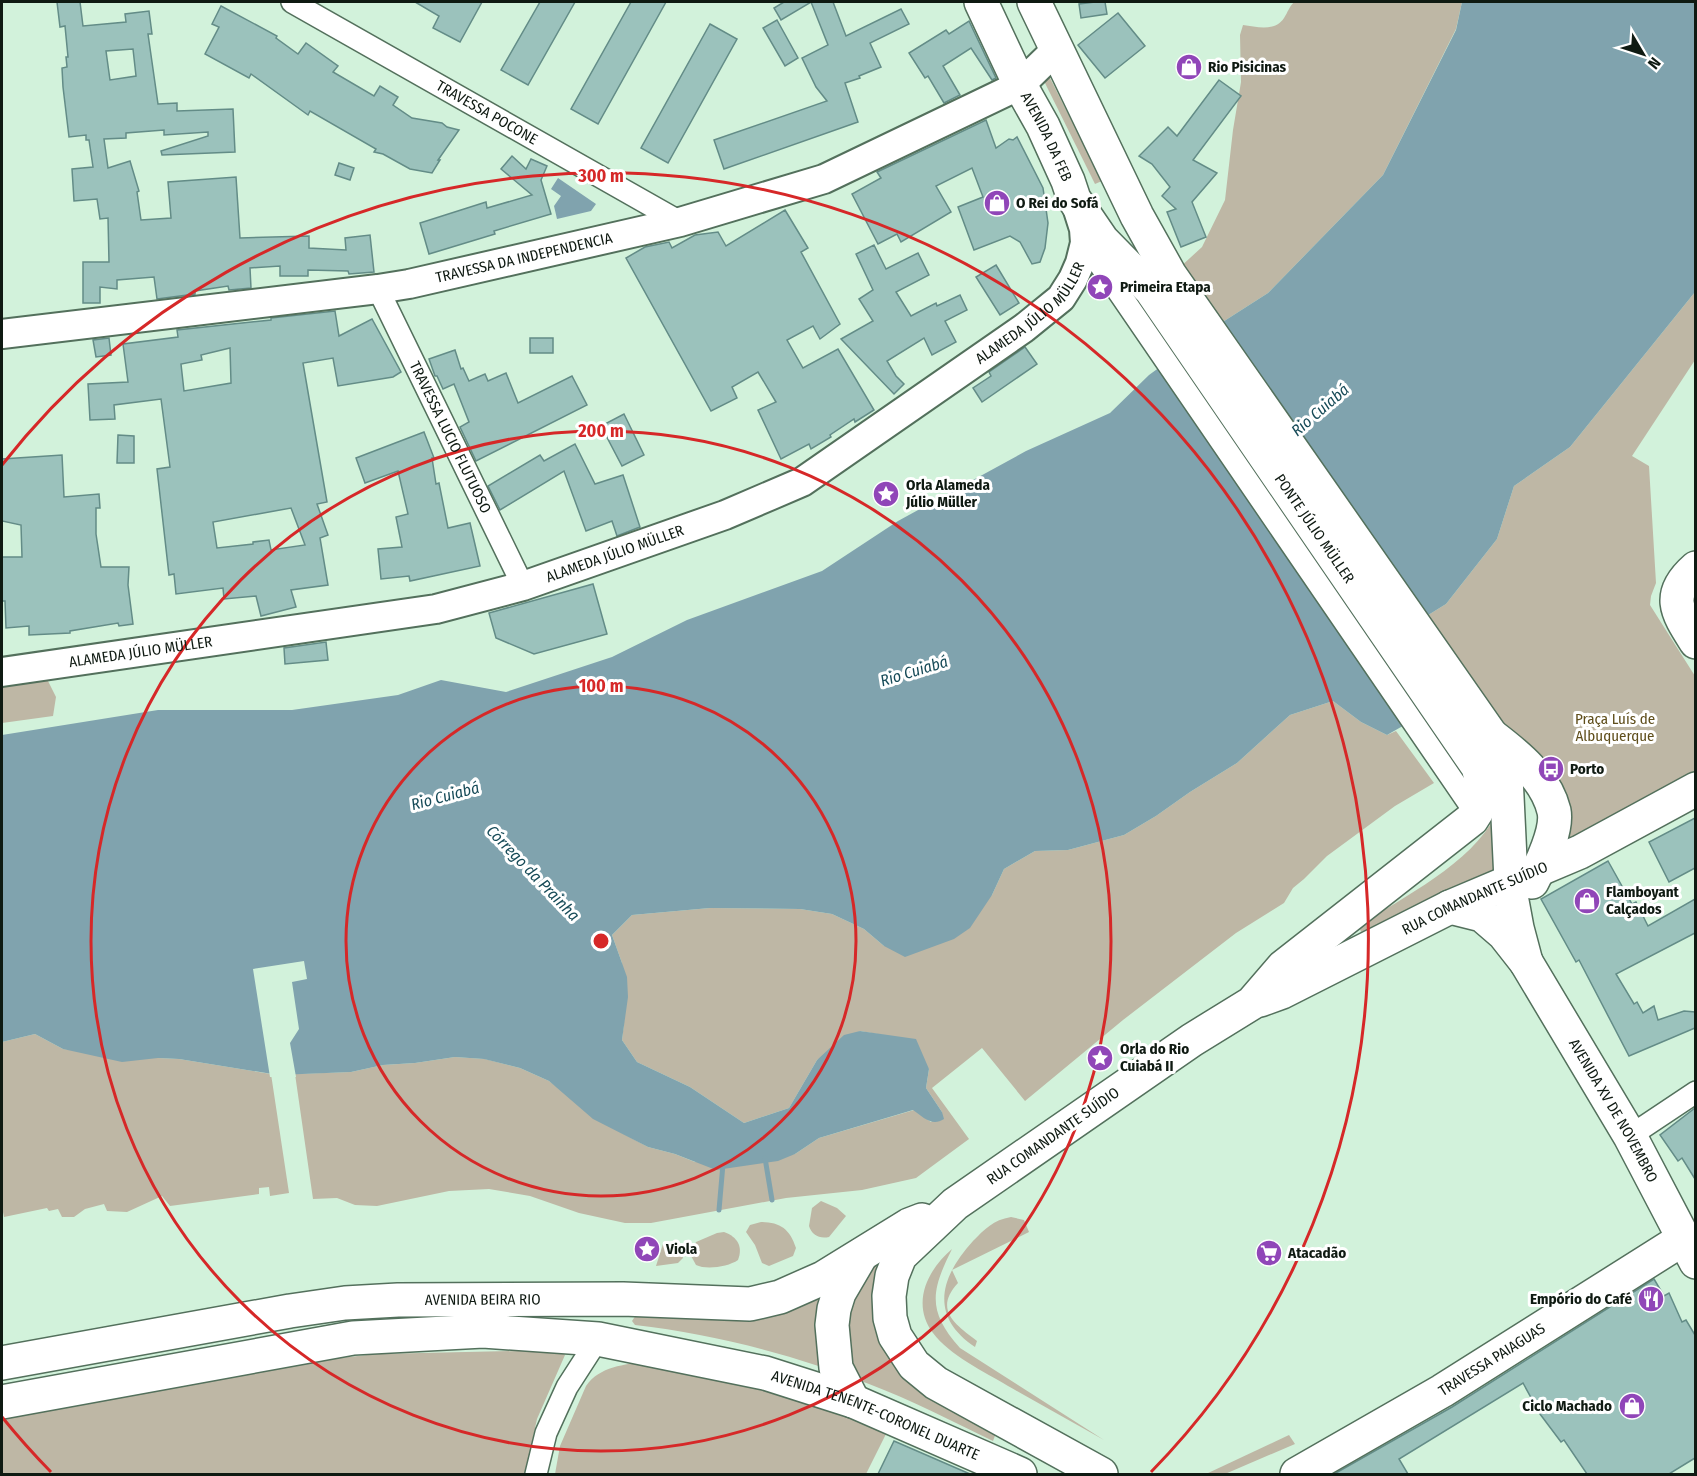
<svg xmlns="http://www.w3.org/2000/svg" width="1697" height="1476" viewBox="0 0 1697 1476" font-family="'Fira Sans Condensed',sans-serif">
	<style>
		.green { fill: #beb7a5 }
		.water { fill: #80a3ae }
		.pier { fill: #d2f2db }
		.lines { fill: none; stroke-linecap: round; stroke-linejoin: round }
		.stream { stroke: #80a3ae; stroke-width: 5 }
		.building { fill: #9bc2bc; stroke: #638c87; stroke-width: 1.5; fill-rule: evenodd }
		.street-casing { stroke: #53705c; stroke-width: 24 }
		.secondary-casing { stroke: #53705c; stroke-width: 32 }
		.primary-casing { stroke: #53705c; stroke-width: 36 }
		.street { stroke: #fff; stroke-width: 21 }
		.secondary { stroke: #fff; stroke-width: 28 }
		.primary { stroke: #fff; stroke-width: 33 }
		.ring { fill: none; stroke: #d62828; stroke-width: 3 }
		.labels { text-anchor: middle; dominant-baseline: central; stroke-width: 6; stroke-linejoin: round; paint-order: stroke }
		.poi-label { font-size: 15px; font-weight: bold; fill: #0f1a12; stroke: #fff; text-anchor: start }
		.street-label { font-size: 15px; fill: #0f1a12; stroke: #fff }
		.park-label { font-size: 15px; fill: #5f4e1b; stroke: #fff }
		.water-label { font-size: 16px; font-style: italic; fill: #174b58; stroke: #fff }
		.centre { fill: #d62828; stroke: #fff; stroke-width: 3 }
		.ring-label { font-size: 18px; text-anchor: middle; font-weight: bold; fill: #d62828; stroke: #fff; stroke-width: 6; stroke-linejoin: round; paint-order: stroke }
	</style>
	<rect width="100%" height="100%" fill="#d2f2db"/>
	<g class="green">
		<path d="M1294,2H1462L1456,29L1383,175L1268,293L1218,325L1178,269L1202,247L1225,200L1233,130L1241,82L1240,35L1243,25C1257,27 1275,32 1284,18C1288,12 1289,7 1294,2Z"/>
		<path d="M1049,76L1102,181L1095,184L1043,79Z"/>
		<path d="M1695,292V360L1632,456L1649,466L1656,583L1651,596L1650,605L1695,676V774L1568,843L1508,734L1425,617L1446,604L1497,539L1514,486L1570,447Z"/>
		<path d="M45,675L56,697L53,716L2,723V682Z"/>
		<path d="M1333,701L1361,722L1387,735L1396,731L1434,783L1395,806L1327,856L1304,879L1293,888L1284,903L1236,933L1123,1020L1025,1101L982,1048L932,1088L969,1139L916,1178L862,1190L786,1198L651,1223H625L579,1213L530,1196L489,1189L449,1191L377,1206L355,1205L337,1198L313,1199L295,1074L351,1072L383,1065L415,1063L455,1057L485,1059L520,1068L549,1081L570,1097L622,1133L648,1147L675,1154L695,1162L795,1154L819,1138L914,1110L931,1122L942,1112L926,1088L929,1069L883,1035L860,1031L817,1060L789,1108L744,1123L690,1087L637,1062L622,1040L624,1023L622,963L612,935L632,915L710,908L800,909L832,914L864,929L884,946L992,895L1004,869L1035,851L1068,850L1124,835L1156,816L1190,792L1237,763L1290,715Z"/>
		<path d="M1495,816L1505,875L1361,932L1359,926C1403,897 1472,863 1495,816Z"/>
		<path d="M35,1034L63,1049L158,1058L179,1059L271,1074L289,1193L270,1196L269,1187L259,1188V1194L170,1206L162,1196L127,1212L107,1211L104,1204L85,1209L74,1217H62L58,1209L49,1211L47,1208L4,1217L2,1207V1042Z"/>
		<path d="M821,1201L837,1208L846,1216L829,1237C819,1239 812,1235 809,1226L812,1208Z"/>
		<path d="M1011,1217L1024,1220L1029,1232L952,1270L958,1283C933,1310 956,1325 977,1341L975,1347C929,1316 940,1277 973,1241C985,1229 993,1220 1011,1217Z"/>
		<path d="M761,1222C780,1222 790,1229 796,1248L793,1256L769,1266L762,1263L755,1245L746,1232L750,1225Z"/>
		<path d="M724,1232C738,1237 743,1247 738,1260C728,1267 706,1270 696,1265L690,1254L696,1242L717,1233Z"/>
		<path d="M895,1235L875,1305L996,1433L993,1441C952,1421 911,1400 869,1384C794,1355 714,1334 635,1325L632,1321L636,1315L714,1319L743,1316Z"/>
		<path d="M663,1244L675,1248L682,1254L683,1258L678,1263L656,1266Z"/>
		<path d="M952,1249C931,1291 927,1311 960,1348L1104,1440C1072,1422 1040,1404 1008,1386C985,1372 949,1355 933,1333C911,1304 927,1270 952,1249Z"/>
		<path d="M561,1350L565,1355L537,1419L525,1474H2V1416L276,1365L376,1354Z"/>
		<path d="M647,1361L677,1364L890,1426L866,1474H555L560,1446L586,1386C600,1366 624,1365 647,1361Z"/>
		<path d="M1289,1435L1295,1444L1225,1474H1206Z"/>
	</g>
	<g class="water">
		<path d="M1462,2H1695V292L1570,447L1514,486L1497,539L1446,604L1425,617L1408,723L1387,735L1361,722L1333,701L1290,715L1237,763L1190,792L1156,816L1124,835L1068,850L1035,851L1004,869L992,895L970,928L954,939L905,957L884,946L864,929L832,914L800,909L710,908L632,915L612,935L627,977L628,997L622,1040L637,1062L690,1087L744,1123L789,1108L817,1060L844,1035L860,1031L916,1039L929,1069L926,1088L942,1112L944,1119C932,1127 923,1117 913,1110L819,1138L795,1154L778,1161L716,1170L675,1154L648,1147L593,1119L549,1081L520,1068L484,1059L455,1057L415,1063L383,1065L351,1072L278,1075L179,1059L158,1058L122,1062L63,1049L35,1034L2,1042V735L158,710H292L398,695L441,680L506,692L612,657L687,620L822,571L898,521L1026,451L1110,413L1149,375L1218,325L1268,293L1383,175L1456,30Z"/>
		<path d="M558,178L596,204L591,211L557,219L554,206L561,196L551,189Z"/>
	</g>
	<path class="pier" d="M304,961L307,979L292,982L299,1029L290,1043L296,1077H270L253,969Z"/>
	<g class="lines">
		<g class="stream">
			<path d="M765,1158L772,1200"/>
			<path d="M719,1210L723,1164"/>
		</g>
	</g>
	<g class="building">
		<path d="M57,2H80L83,26L126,22L125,14L149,11L152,34H148L158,104L177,103V111L233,109L235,152L162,155L161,151L208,136V132L164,135V130L126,133V138L104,139L108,168L130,161L139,191L137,192L141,220L171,218L168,182L236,177L240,238L309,236V248L346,250L345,238L370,235L374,272L349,274L348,271L308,270V276H280V266L250,268L251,288L229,290L228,286L195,291V294L157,299L154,277L117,280V289L100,287V303H83V262H109L108,218L100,219L97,199L74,201L72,169L93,167L89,140H86V135L69,137L63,87L62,68L67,67L66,57H68L65,26L60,27ZM133,49L136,76L110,80L106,51Z"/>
		<path d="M415,2H482L460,42L433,28L439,16Z"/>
		<path d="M540,2H575L528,85L501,70Z"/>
		<path d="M631,2H666L598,124L571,109Z"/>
		<path d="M784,2H833L846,36L901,9L909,24L870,43L881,67L859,76L860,78L845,83L858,122L724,169L714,140L827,101L816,87L802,58L828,45L811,2L781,20L774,8Z"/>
		<path d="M1095,2H1105L1107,14L1081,18L1079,4Z"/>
		<path d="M221,6L277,36L276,38L298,54L306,43L338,66L333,72L374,96L380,86L398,97L393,105L412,118L442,123L447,127L459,130L438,160H440L432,173L410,169L383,154L374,152L376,149L310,111L308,115L251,74L249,78L205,54L219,27L212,24Z"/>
		<path d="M1118,13L1145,46L1105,78L1078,45Z"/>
		<path d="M777,20L798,58L785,66L763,28Z"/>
		<path d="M969,21L996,78L992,80L971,48L943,66L960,95L944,103L928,76L925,78L909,53L946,30L949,34Z"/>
		<path d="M710,24L737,39L668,163L641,148Z"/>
		<path d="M1219,80L1241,96L1193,160L1217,173L1192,202L1206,237L1181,247L1167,212L1176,209L1162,196L1170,187L1152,164L1139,156L1168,127L1177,136Z"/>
		<path d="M986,120L996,148L1009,139L1013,140L1017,137L1043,188L1048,223L1045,248L1040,262L1032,264L1020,242L1010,236L974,250L958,207L983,197L972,168L936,186L951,212L901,242L897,234L878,244L852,194L881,178L877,172Z"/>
		<path d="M512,156L526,169L531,159L547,166L541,180L551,214L494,231L495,234L429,254L420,223L486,202L487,208L532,195L501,169Z"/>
		<path d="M339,163L354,168L350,180L335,175Z"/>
		<path d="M785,210L808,248L801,252L840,324L820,339L813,326L787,340L803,368L838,349L874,410L855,422L854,419L830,435L831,437L811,449L809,444L781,459L758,410L776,402L758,372L732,387L737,398L711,411L626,258L645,247L669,242L672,248L695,235L718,232L726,246Z"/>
		<path d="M874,245L886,269L918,253L929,275L896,292L911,316L936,303L937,306L960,295L967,310L945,321L956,342L932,355L924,338L887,361L896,376L904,384L894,394L841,339L873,321L859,299L873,290L856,254Z"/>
		<path d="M996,265L1019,303L1000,315L976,277Z"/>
		<path d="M335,311L339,336L372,319L401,372L393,377L338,386L333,358L303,363L327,502L317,504L328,535L320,538L328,585L291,590L296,607L261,616L256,596L224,599L223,588L176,594L174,574L169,575L157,469L170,467L161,399L114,405L115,419L90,420L88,384L128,382L123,344L178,337L177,330L271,320V318ZM230,348L231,383L184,391L181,364L202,360L201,355ZM291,508L305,545L271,550L269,540L253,542V544L217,548L213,522Z"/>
		<path d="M109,338L111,355L96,357L93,340Z"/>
		<rect x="530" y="338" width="23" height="15"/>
		<path d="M1025,347L1037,364L982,402L973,388L991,376L989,372Z"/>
		<path d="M455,350L461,369L463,368L469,381L485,374L488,381L506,373L518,403L572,376L587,405L476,461L460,427L469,422L454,384L443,389L437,376H435L429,359Z"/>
		<path d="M624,414L644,455L622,466L601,426Z"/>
		<path d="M424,432L434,458H432L436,484L439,483L448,528L470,523L480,566L410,581L409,576L381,579L378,549L402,547L396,517L408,514L398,471L365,483L356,458Z"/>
		<path d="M118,435L134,436V463H117Z"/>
		<path d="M575,444L595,484L623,475L640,527L617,536L612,521L586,531L564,471L500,510L488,486L540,455L544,461Z"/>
		<path d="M62,455L64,497L99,494L100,508H96V534L101,567H129L128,585L133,624L119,626L118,623L70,631V633L29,635V626L6,628L5,601H2V557H22L21,525L2,521V459Z"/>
		<path d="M593,584L607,634L534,654L496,638L489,613Z"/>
		<path d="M326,642L328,660L285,664L284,648Z"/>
		<path d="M1695,818V868L1669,882L1649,842Z"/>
		<path d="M1608,861L1632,904L1636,902L1648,926L1695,899V933L1616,974L1634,1004L1637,1002L1643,1013L1654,1006L1658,1020L1684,1011L1695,1012V1028L1629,1056L1579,960L1576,962L1541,899Z"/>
		<path d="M1695,1108V1179L1682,1158L1678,1161L1660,1135Z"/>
		<path d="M1654,1279L1664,1296L1669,1293L1682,1322L1686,1320L1695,1335V1458L1669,1474H1587L1564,1440L1561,1442L1540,1414L1523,1383L1399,1459L1408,1474H1334L1452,1407Z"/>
		<path d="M894,1441L970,1474H878Z"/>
	</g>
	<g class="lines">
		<defs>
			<g id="street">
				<path id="s1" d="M292,2L680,222"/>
				<path d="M1085,243L1476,814"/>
				<path id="s2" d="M378,289L523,586"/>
				<path d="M1630,1136L1696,1092"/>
				<path d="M536,1474L546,1433L567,1387L598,1339"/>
			</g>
			<g id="secondary">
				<path id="s3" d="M2,334L378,289L409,284L680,222L824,179L1020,85L1056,50"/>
				<path id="s4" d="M2,672L436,609L523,586L725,515L802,482L1024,328L1061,298L1073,279L1080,263L1085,243L1084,229L1077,207"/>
			</g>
			<g id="primary">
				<path id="s5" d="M981,2L1020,85L1043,126L1068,181L1074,199L1102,240L1151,290L1478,767C1484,785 1484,803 1472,819L1283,967L1252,1003L1192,1040L955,1204L900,1256L892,1276L889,1296L890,1318L895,1336L914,1365L936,1383L1101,1474"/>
				<path d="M1034,2L1137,216L1170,275L1491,735L1500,755L1506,776L1512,901L1517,928L1526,962"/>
				<path d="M1696,568C1665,595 1677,612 1696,642"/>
				<path d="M1492,736C1517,755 1546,778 1554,811C1558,830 1541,865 1532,882"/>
				<path id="s6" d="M1450,907L1482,915L1504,934L1526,962L1630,1136L1696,1262"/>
				<path id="s7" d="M1260,1000L1282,992L1450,907L1580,852L1696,789"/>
				<path id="s8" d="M2,1363L290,1311L345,1303L398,1300L623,1299L750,1304L780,1297L823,1278L909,1225L922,1220"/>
				<path d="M853,1401L836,1368L832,1325L834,1309L839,1293L860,1257"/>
				<path id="s9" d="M2,1402L353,1338L483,1331L598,1339L765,1373L853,1401L1020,1474"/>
				<path id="s10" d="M1297,1474L1442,1391L1683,1239"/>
			</g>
		</defs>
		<use href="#street" class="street-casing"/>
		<use href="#secondary" class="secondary-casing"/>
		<use href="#primary" class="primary-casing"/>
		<use href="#street" class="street"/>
		<use href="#secondary" class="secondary"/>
		<use href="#primary" class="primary"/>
	</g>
	<g class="ring">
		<circle cx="601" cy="941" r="255"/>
		<circle cx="601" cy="941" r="510"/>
		<path d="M51 1472A765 765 0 0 1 2 1417M2 465A765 765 0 1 1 1151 1472"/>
	</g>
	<defs>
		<symbol id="shop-disc" viewBox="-11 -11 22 22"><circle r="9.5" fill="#9046b8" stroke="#fff"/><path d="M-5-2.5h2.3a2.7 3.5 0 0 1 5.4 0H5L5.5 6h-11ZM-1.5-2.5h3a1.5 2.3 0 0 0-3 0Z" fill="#fff"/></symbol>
		<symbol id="sight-disc" viewBox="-11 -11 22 22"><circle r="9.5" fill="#9046b8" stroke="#fff"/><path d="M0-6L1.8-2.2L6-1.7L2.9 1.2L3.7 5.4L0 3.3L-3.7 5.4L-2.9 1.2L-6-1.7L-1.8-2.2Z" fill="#fff"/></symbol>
		<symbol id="bus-disc" viewBox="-11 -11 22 22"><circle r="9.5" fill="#9046b8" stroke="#fff"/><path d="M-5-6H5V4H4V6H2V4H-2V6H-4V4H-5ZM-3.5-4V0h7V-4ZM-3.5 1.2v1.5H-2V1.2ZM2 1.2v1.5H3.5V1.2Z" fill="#fff"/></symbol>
		<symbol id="supermarket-disc" viewBox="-11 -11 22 22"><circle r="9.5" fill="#9046b8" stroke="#fff"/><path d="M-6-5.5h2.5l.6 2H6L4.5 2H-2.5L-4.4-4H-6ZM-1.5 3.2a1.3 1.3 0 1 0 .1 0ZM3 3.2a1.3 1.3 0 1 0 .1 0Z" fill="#fff"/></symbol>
		<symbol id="restaurant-disc" viewBox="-11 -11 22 22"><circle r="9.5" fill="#9046b8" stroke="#fff"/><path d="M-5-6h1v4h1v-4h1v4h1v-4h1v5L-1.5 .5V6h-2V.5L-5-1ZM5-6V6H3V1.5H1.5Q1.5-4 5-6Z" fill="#fff"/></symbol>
	</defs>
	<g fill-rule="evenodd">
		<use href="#shop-disc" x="1174" y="52" width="30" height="30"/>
		<use href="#shop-disc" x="982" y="188" width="30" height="30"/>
		<use href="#sight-disc" x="1085" y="272" width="30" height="30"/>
		<use href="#sight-disc" x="871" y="479" width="30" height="30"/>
		<use href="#bus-disc" x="1536" y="754" width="30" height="30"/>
		<use href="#shop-disc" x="1572" y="886" width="30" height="30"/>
		<use href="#sight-disc" x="1085" y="1043" width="30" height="30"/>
		<use href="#sight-disc" x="632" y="1234" width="30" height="30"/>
		<use href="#supermarket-disc" x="1254" y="1238" width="30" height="30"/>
		<use href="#restaurant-disc" x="1636" y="1284" width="30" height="30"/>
		<use href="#shop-disc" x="1617" y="1391" width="30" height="30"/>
	</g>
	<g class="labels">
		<g class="poi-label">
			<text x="1208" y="67">Rio Pisicinas</text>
			<text x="1016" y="203">O Rei do Sofá</text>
			<text x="1120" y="287">Primeira Etapa</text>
			<text x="906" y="485">Orla Alameda<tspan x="906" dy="17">Júlio Müller</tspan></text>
			<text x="1570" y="769">Porto</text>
			<text x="1606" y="892">Flamboyant<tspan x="1606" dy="17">Calçados</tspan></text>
			<text x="1120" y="1049">Orla do Rio<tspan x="1120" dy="17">Cuiabá II</tspan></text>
			<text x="666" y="1249">Viola</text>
			<text x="1288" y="1253">Atacadão</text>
			<text x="1632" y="1299" text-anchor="end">Empório do Café</text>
			<text x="1612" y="1406" text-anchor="end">Ciclo Machado</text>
		</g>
		<g class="street-label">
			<text stroke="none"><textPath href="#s1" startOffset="224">TRAVESSA POCONE</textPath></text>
			<text stroke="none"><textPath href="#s5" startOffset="150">AVENIDA DA FEB</textPath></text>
			<text stroke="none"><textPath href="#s3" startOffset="528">TRAVESSA DA INDEPENDENCIA</textPath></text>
			<text stroke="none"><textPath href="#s4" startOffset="1112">ALAMEDA JÚLIO MÜLLER</textPath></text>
			<text stroke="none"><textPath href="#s2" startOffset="165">TRAVESSA LUCIO FLUTUOSO</textPath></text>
			<text stroke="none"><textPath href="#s5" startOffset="627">PONTE JÚLIO MÜLLER</textPath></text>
			<text stroke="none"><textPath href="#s4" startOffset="626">ALAMEDA JÚLIO MÜLLER</textPath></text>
			<text stroke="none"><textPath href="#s4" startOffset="140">ALAMEDA JÚLIO MÜLLER</textPath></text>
			<text stroke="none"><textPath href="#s7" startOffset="238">RUA COMANDANTE SUÍDIO</textPath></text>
			<text stroke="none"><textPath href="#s6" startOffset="270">AVENIDA XV DE NOVEMBRO</textPath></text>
			<text transform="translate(1053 1136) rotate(-35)">RUA COMANDANTE SUÍDIO</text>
			<text stroke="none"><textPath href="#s8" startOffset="486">AVENIDA BEIRA RIO</textPath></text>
			<text stroke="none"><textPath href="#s10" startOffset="226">TRAVESSA PAIAGUAS</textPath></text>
			<text stroke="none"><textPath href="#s9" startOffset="891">AVENIDA TENENTE-CORONEL DUARTE</textPath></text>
		</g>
		<g class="park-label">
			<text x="1615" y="719">Praça Luís de<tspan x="1615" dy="17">Albuquerque</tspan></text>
		</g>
		<g class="water-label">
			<text transform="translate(1320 410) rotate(-41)">Rio Cuiabá</text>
			<text transform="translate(914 671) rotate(-17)">Rio Cuiabá</text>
			<text transform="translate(445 796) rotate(-15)">Rio Cuiabá</text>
			<text transform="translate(533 873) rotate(46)">Córrego da Prainha</text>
		</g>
	</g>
	<circle cx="601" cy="941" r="9" class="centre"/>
	<g class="ring-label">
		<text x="601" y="182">300 m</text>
		<text x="601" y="437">200 m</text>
		<text x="601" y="692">100 m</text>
	</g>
	<rect width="1697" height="1476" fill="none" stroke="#0f1a12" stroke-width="6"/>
	<g transform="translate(1643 54) rotate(129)" stroke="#ffffff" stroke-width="4.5" paint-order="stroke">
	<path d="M0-4.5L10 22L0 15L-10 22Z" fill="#0f1a12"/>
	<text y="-9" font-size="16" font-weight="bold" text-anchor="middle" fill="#0f1a12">N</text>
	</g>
</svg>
